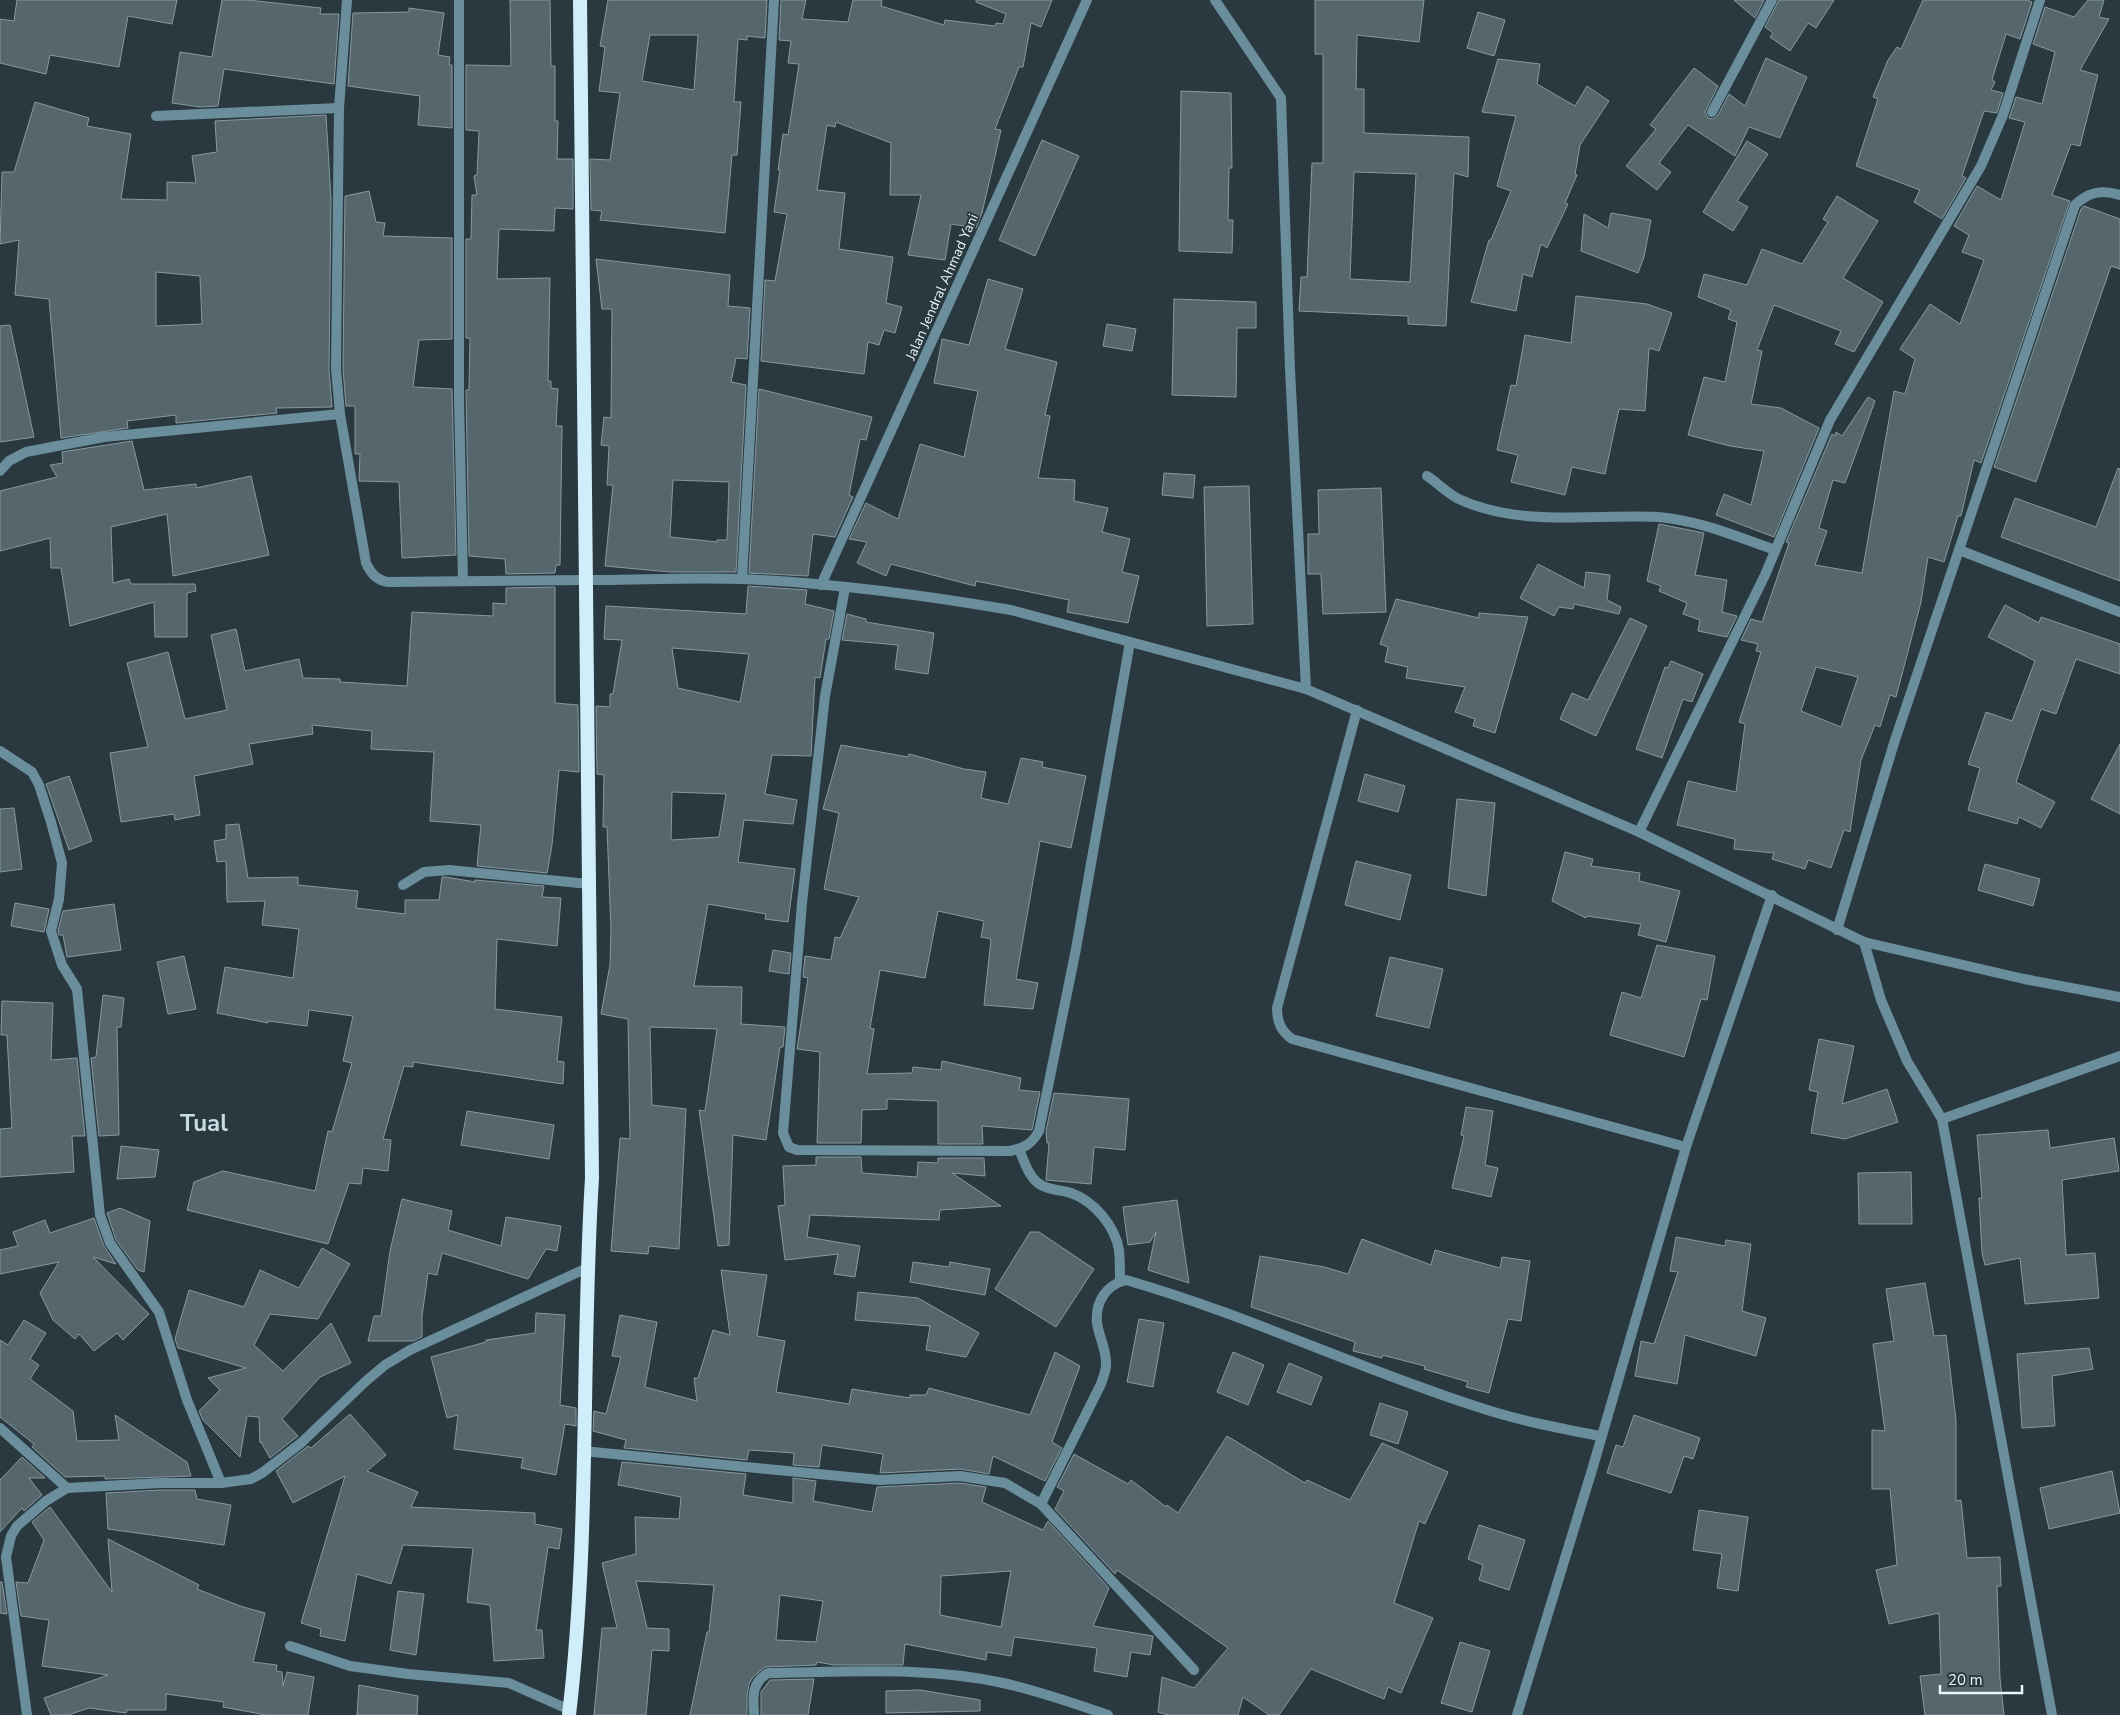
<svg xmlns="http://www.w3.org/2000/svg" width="2120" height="1715" viewBox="0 0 2120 1715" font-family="'Nunito Sans',sans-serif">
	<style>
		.building { fill: #55666d; stroke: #8799a1; fill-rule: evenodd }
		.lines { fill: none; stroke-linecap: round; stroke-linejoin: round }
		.service { stroke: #6a8e9c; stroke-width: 10 }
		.minor { stroke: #6a8e9c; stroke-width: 10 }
		.tertiary { stroke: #6a8e9c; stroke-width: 10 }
		.trunk { stroke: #d0eefa; stroke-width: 14 }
		.labels { text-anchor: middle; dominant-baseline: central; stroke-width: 4; stroke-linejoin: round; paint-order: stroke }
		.street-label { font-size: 14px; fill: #ecf6fa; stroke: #29393f }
		.town-label { font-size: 24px; font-weight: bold; fill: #c8dce4; stroke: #29393f }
	</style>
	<rect width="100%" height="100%" fill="#29393f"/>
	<g class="building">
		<path d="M17,0H177L172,24L128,16L119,67L50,55L46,74L0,63V19L14,21Z"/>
		<path d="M222,0H248L321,8L320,14H339L334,84L224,69L218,106L200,107L172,103L180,52L212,57Z"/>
		<path d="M510,0H550L551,66H555V121H558L557,159H573V209L555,208L554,231L499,229L497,279L550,278L548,381H551V388L558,389L556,426H562L560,565H556L555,573L506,574L505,559L469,556L466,390H469L470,338H466V239H471L472,195H477L474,176L477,175L479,131L466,130V65L511,66Z"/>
		<path d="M608,0H767L765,38L747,36V40L738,39L734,102H741L737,155H732L725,233L600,220L602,211L591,210L590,159L610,160L620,93L599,91L605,47L600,46ZM650,35H698L694,90L642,81Z"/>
		<path d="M781,0H806L802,19L848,22L853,0H882L881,6L944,25L945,20L995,26L996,23L1003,24L1006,14L976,2V0H1052L1041,27L1031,23L1023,67H1019L995,129L1001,130L982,213L976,228L951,224L945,260L908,255L921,195H890L891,143L836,122L835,127L827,125L817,190L845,193L839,249L893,257L886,303L902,307L895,333L884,330L879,345L868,342L864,374L761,361L765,280L775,281L787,214L774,212L780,170H778L783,134L788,135L799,64L788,63L791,41L779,40Z"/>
		<path d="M1315,0H1424L1419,42L1357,35L1356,89H1364V133L1469,137L1468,177L1454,173L1446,326L1408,324V316L1299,311L1301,277H1307L1312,163H1323V54H1315ZM1354,172L1416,174L1410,282L1350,279Z"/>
		<path d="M1734,0H1764L1755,18Z"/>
		<path d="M1779,0H1834L1816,28L1808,23L1790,51L1770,37L1773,33L1765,27Z"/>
		<path d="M1923,0H2027L2032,2L2020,39L2006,34L1992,80L1995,82L1991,90L2003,93L1997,113L1984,111L1962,176L1966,178L1942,219L1914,202L1920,190L1856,166L1878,99L1873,97L1888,60L1897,47L1901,49Z"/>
		<path d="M2088,0H2104L2099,17L2109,19L2080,70L2098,75L2080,146L2071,144L2052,195L2070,201L1981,463L1974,460L1961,516H1958L1944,562L1928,557L1921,602L1896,697L1890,695L1880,727L1875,725L1861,760L1850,832L1844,830L1831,868L1808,860L1805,869L1772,859L1774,853L1734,849L1735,839L1677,825L1688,781L1736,792L1745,724L1739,722L1761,652L1756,651L1758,644L1741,640L1751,619L1762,622L1789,543L1786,542L1832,434L1835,436L1836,432L1842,436L1868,397L1875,401L1845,483L1833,480L1819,528L1827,531L1815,565L1862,573L1894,391L1905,394L1915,359L1900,349L1930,304L1960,324L1984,260L1962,252L1969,235L1954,226L1977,186L2001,200L2025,122L2009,118L2016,97L2042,104L2055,52L2033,44L2045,7L2074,17ZM1816,667L1858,677L1841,727L1801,711Z"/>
		<path d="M409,8L444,13L438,55L450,57L449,65H452V128L418,125L420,96L348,86L353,13L409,12Z"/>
		<path d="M1478,12L1505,20L1494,56L1467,48Z"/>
		<path d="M1766,58L1807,77L1780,138L1749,127L1735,156L1688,125L1659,163L1671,172L1657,190L1626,166L1656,129L1650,125L1694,68L1718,86L1705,112L1708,118L1713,119L1718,115L1729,94L1745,106Z"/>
		<path d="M1498,59L1540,64L1537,84L1575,106L1587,86L1609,101L1580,145L1575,174L1577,175L1565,203L1568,204L1547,248L1541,244L1532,277L1523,274L1516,311L1471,302L1489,240H1491L1511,191L1497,186L1516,116L1482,112Z"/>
		<path d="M1181,91L1231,93L1232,168H1229L1228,220H1233L1232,253L1179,251Z"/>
		<path d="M35,102L89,118L87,126L131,134L121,199L167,200V182L196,183L192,156L217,152L215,121L326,115L331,199L329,369L332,407L276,408L277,413L176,423V415L127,421L128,428L61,438L49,299L15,295L19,240L0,244L2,172H14ZM156,272L200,276L202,324L156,326Z"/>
		<path d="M1042,140L1079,156L1035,256L999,240Z"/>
		<path d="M1747,141L1768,154L1737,201L1748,207L1733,231L1703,212Z"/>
		<path d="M369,191L376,222L385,223L383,236L452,238V339L419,340L413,387L452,389L456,555L402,558L399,482L359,481L360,454H355V406H346L343,369L345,196Z"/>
		<path d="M1837,196L1878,221L1843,278L1883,302L1854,352L1835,344L1841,331L1774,305L1757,350L1762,351L1751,404L1781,408L1819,428L1774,537L1716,515L1724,494L1751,505L1764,451L1730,446L1688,435L1704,377L1725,382L1737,322L1728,319L1731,310L1698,297L1704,274L1747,285L1762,249L1802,264L1828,222L1823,219Z"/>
		<path d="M2084,206L2120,219V269L2111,266L2036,482L1994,467L2081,209Z"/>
		<path d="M1611,213L1651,220L1644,257L1638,273L1581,251L1584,214L1608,228Z"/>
		<path d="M596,259L730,275L728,306L750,308L747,359L736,358L731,382L746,385L736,572H670L605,566L613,485H607L609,446L601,445L604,417L611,418L612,309H602ZM673,480L729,482L727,540H717V542L670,537Z"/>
		<path d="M988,279L1023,289L1005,349L1057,362L1045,415L1050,416L1038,478L1075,480L1074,501L1108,508L1102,532L1130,539L1122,572L1139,576L1128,623L1067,612L1069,600L976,581L975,586L891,564L886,576L857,563L867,542L849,539L866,503L898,519L920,444L964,457L978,391L934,383L942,339L969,345Z"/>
		<path d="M1576,296L1647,304L1672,313L1659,351L1649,348L1645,411L1619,409L1605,474L1572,467L1565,495L1511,482L1518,455L1497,450L1511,385L1516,386L1525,335L1571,343Z"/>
		<path d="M1174,299L1256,302V328H1237L1236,397L1172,395Z"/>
		<path d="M1107,324L1136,329L1132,351L1103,346Z"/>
		<path d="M10,325L34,437L0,442V326Z"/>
		<path d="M759,389L872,417L866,440L860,439L849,495L853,497L835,537L813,534L808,576L749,573Z"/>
		<path d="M132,441L144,490L196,484V488L251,476L269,555L173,576L167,514L111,527L113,583L129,579L131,584H195L196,591L187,593V637H155L154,602L70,626L61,568H51L50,538L0,551V491L57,477L50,465L63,463L62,452Z"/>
		<path d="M2118,468L2120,469V581L2001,537L2015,498L2096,527Z"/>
		<path d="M1164,473L1195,475L1193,498L1162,495Z"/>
		<path d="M1249,486L1253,624L1207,626L1204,487Z"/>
		<path d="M1381,488L1386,612L1323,614L1321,574H1308V534H1319L1318,490Z"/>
		<path d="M1659,524L1704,533L1695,575L1727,580L1722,612L1737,616L1727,637L1698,631L1700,620L1683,614L1687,603L1659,591L1661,586L1647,581Z"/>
		<path d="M1538,564L1584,588L1586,572L1610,575L1607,600L1621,607L1619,614L1574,604L1573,609L1559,607L1554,616L1520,598Z"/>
		<path d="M748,586L807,590L805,604L834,611L829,639H826L820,678L815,677L811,756L772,755L765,794L797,800L793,824L744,820L738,862L795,869L788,922L765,919L766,914L708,904L694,986L742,987L741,1024L785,1027L783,1047H780L766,1140L733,1135L729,1245L718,1246L699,1110L705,1111L717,1029L650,1027L652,1105L686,1109L679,1249L649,1246L648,1254L611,1251L620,1138L630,1139L628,1019L601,1014L610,965L611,930L607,827H603L604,775L597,774L596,706L610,707V694H613L622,640L604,639L606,606L746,614ZM672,648L749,654L740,702L678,688ZM672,792L726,794L719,837L671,840Z"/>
		<path d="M555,587V703L578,705L579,772L559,770L552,845L547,873L477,866L481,825L430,821L434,752L371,749L372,731L312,725L313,734L249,744L253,764L194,776L200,815L175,820L174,814L121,822L110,753L148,747L127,663L168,652L185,719L227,710L211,635L236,629L245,671L299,659L303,678L340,679V682L407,686L412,612L493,616V603L506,604V588Z"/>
		<path d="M1396,599L1479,618V613L1528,617L1495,733L1473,726L1475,719L1455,712L1465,687L1406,678L1408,667L1385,662L1388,647L1380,644Z"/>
		<path d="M2005,605L2039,623L2041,617L2120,644V674L2076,659L2056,714L2041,709L2016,782L2055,802L2041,828L2019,817L2017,824L1968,810L1980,768L1968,764L1986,712L2012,721L2035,661L1988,637Z"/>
		<path d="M847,614L866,619V622L934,633L928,674L895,669L898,645L842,640Z"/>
		<path d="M1630,618L1647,626L1596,736L1560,719L1572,693L1588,700Z"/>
		<path d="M1671,661L1703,674L1692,702L1683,699L1662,758L1636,749L1665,667L1668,668Z"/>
		<path d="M2120,744V814L2091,799Z"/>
		<path d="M841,745L908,757L909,754L964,769L986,772L981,798L1008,804L1021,758L1043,762L1042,767L1086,776L1071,848L1040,841L1016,979L1038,983L1033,1009L984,1005L991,939L981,937L984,921L938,911L925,978L880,970L870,1028L874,1029L867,1074L912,1073L913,1067L941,1070L942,1061L1021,1078L1019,1090L1040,1092L1032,1130L982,1126L983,1144H938V1101L887,1099V1109L862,1110L861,1143H817L820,1052L797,1049L808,978L803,977L805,956L831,960L835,937L840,938L859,897L824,889L839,813L823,809Z"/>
		<path d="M1365,774L1405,786L1398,812L1358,801Z"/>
		<path d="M69,776L92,841L69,850L46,784Z"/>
		<path d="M1457,799L1495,803L1486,896L1448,888Z"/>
		<path d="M14,808L22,869L0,872V809Z"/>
		<path d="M239,824L248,878L298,877V885L358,891L356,908L405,914V900H439L442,877H446L475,882V880L544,886L542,897L561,898L557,946L497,939L495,1009L562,1017L557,1061L564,1062L563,1084L413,1062V1067L404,1066L383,1139L391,1140L388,1171L363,1168L361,1184L349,1183L328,1244L187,1210L194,1182L223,1171L315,1191L328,1131L332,1132L352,1063L343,1061L353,1016L309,1010L307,1026L268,1021V1023L217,1013L225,967L293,978L299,929L262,925L265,901L227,902L226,861L217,862L214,841L226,839V825Z"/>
		<path d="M1565,852L1593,859L1591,866L1640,873L1639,881L1680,891L1666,942L1638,935L1641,924L1587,916L1586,918L1552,901Z"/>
		<path d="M1356,861L1411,875L1400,920L1345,905Z"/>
		<path d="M1985,864L2040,879L2033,906L1978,890Z"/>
		<path d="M15,903L49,909L44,932L11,926Z"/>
		<path d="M114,904L121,950L67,957L63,935H59L58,931L63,911Z"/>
		<path d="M1657,945L1715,956L1707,1000L1701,999L1684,1057L1610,1035L1622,992L1641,998Z"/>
		<path d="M773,950L791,953L789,974L769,971Z"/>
		<path d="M184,956L196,1009L168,1014L157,962Z"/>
		<path d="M1390,957L1443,969L1429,1028L1376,1016Z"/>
		<path d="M103,995L124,998L121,1027H117L119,1135L99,1136L91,1058L96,1057Z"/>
		<path d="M2,1001L53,1003L51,1060L77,1058L85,1136H72L74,1172L0,1177V1129L12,1128L7,1035H1Z"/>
		<path d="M1819,1039L1854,1046L1842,1104L1887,1089L1898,1122L1845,1139L1811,1133L1818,1092L1809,1090Z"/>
		<path d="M1054,1093L1129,1099L1125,1150L1094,1147L1091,1184L1046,1180L1049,1143H1047L1046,1131Z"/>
		<path d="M1466,1107L1493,1111L1485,1165L1498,1168L1491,1197L1452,1188L1464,1136L1461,1135Z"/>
		<path d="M467,1111L554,1125L549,1159L461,1145Z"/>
		<path d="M2048,1130L2050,1148L2114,1138L2119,1171L2062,1180L2066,1255L2095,1253L2099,1298L2025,1304L2020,1258L1985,1265L1982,1253L1979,1198H1982L1977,1135Z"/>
		<path d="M121,1146L159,1150L155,1177L117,1179Z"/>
		<path d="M816,1157H861L862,1173L917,1177L918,1162L938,1163V1158H984L985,1176L952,1173L1001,1206L940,1210L939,1220L810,1215L807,1237L860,1246L855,1277L834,1274L838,1254L785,1260L778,1206L785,1205L783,1166L816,1165Z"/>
		<path d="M1911,1172L1912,1224H1859L1858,1173Z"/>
		<path d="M402,1199L452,1211L448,1230L501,1246L506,1217L561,1226L557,1251L546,1249L528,1279L442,1253L437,1275L428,1273L422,1316V1337L413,1341H368L374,1316H381L390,1251Z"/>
		<path d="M1177,1200L1189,1283L1148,1270L1156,1232L1150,1242L1128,1245L1123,1207Z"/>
		<path d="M120,1208L150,1221L144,1272L138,1270L116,1240L107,1213Z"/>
		<path d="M94,1218L104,1246L116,1264L93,1257L149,1314L123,1340L117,1333L94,1351L79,1334L75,1339L53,1320L40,1293L59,1262L0,1274V1250L18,1246L13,1232L45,1220L50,1233Z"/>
		<path d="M1030,1232H1039L1094,1269L1056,1327L995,1289Z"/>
		<path d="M1676,1237L1725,1246L1726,1240L1751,1244L1742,1311L1766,1318L1756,1356L1685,1335L1677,1384L1635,1376L1641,1341L1654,1344L1678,1272L1670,1271Z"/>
		<path d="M1362,1239L1431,1265L1435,1250L1500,1268L1502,1257L1530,1261L1521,1321L1508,1319L1489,1393L1466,1387L1468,1382L1424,1369L1425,1366L1382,1355V1358L1353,1351L1355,1342L1251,1307L1260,1256L1324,1267L1348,1274Z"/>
		<path d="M322,1248L350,1264L318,1319L270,1314L254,1345L283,1371L331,1323L351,1363L320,1377L282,1419L298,1436L270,1458L261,1442L260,1443L259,1417L247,1416L240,1457L203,1420L199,1411L220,1390L208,1378L246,1368L178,1348L175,1339L189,1290L244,1307L260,1270L299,1288Z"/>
		<path d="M913,1262L949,1267L950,1262L990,1269L985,1295L910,1282Z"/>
		<path d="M721,1270L767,1275L757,1336L785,1341L776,1392L849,1404L852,1389L910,1398V1395H926L929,1388L1030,1415L1055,1352L1080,1366L1052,1442L1062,1448L1045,1481L993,1456L989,1474L960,1469L880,1473L883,1454L822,1445L819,1467L793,1465L794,1453L749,1450L747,1460L624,1448L626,1440L593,1431L594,1411L606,1414L621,1357L612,1356L620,1315L657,1322L645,1387L697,1401L694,1378H698L713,1330L730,1335Z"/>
		<path d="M1925,1283L1934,1336L1946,1335L1956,1420V1501L1961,1500L1967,1558L2000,1557L2001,1586H1997L2000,1679L2004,1715H1925L1920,1676L1941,1674L1939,1613L1889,1624L1876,1570L1897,1565L1890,1489H1872V1430L1885,1431L1873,1344L1894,1341L1886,1289Z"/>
		<path d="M858,1292L918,1298L979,1333L966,1357L926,1350L930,1326L855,1320Z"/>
		<path d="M536,1313L565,1315L560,1405L576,1408V1426L565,1424L556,1475L521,1468L523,1458L454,1449L458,1415L447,1418L431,1357L486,1342V1340L535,1333Z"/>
		<path d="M1139,1319L1164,1323L1153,1387L1127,1382Z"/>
		<path d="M24,1320L46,1333L30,1359L39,1365L30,1379L73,1411L77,1441L119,1440L115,1415L187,1462L191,1476L105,1479V1476L65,1477L32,1447L34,1444L0,1417V1340L8,1345Z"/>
		<path d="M2089,1348L2093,1369L2052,1376L2055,1426L2022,1428L2017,1354Z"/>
		<path d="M1233,1352L1264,1365L1248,1405L1217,1392Z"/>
		<path d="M1289,1363L1322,1377L1311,1405L1277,1392Z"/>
		<path d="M1380,1403L1408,1412L1398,1444L1370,1435Z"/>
		<path d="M350,1414L386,1455L367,1471L418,1492L411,1507L535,1513V1524L562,1529L559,1549L548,1547L536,1630H542L544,1658L494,1661L490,1605L467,1602L473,1548L403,1545L391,1584L357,1574L345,1641L320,1636L321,1629L301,1623L345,1476L293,1503L276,1471L308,1446L311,1448Z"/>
		<path d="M1634,1415L1700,1438L1693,1459L1684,1456L1671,1493L1607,1473L1616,1445L1623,1447Z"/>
		<path d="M1227,1436L1305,1483L1307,1480L1350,1500L1382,1443L1448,1472L1425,1524L1419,1521L1394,1603L1433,1618L1401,1693L1388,1687L1384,1699L1311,1669L1279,1715H1269L1243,1697L1238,1715H1168L1158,1712L1162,1677L1194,1688L1228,1648L1117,1570L1115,1574L1055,1509L1064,1491L1057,1487L1074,1454L1128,1484L1131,1480L1166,1507L1167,1505L1178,1513Z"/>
		<path d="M22,1457L45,1478H29L42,1495L24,1511L22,1508L0,1532V1480Z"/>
		<path d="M622,1462L746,1474L743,1495L793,1503V1478L816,1481L813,1501L872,1512L877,1487L960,1483L986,1487L982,1502L1043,1530L1048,1521L1109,1588L1093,1626L1153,1636L1150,1655L1131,1652L1127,1677L1094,1671L1097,1648L1014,1637L1011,1656L987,1652L986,1660L905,1644L903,1665H834L817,1662L816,1665L765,1667L753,1677L749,1684L747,1696V1715H690L707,1632H709L714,1585L636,1581L647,1628L669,1629V1651L652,1650L646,1715H594L602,1628H617L602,1563L636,1554L635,1517L679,1519L681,1497L618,1485ZM1011,1571L1001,1627L940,1615L941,1576ZM780,1595L823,1601L816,1642L776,1640Z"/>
		<path d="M2112,1471L2120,1513L2049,1529L2040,1488Z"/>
		<path d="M161,1490H195L197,1499L231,1505L224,1545L108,1529L106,1493Z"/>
		<path d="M50,1507L112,1592L108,1539L199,1585L197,1589L240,1606L265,1613L253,1662L277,1665L276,1671L282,1672L283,1686L287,1672L314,1677L308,1715H266L223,1707L224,1702L166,1694V1710H127L126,1713L89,1708L68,1715H51L44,1698L108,1675L42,1666L49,1620L21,1616L16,1582L28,1583L44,1540L32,1522Z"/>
		<path d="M1699,1510L1748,1517L1738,1591L1717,1588L1722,1554L1693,1550Z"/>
		<path d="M1479,1525L1525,1540L1509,1590L1479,1580L1483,1565L1468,1559Z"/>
		<path d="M0,1582H2L7,1614L0,1613Z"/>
		<path d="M398,1591L424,1594L416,1655L390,1650Z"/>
		<path d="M1460,1642L1490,1651L1472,1712L1441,1703Z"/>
		<path d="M814,1679L808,1715H761V1692L770,1680Z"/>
		<path d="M359,1685L418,1696L417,1715H357Z"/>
		<path d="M920,1690L980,1700V1711L886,1713V1691Z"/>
	</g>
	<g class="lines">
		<g class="service">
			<path d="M1427,476C1438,483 1449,495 1461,500C1520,527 1595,514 1658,517C1698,520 1738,537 1775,550"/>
			<path d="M1959,550L2120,612"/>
			<path d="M1019,1149C1024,1161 1028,1175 1038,1183C1048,1191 1060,1189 1071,1193C1094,1201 1115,1226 1119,1250C1120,1260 1120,1271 1120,1282"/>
		</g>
		<g class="minor">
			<path d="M347,0L339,108L336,369L340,414L366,563C371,573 375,579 387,582L587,580"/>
			<path d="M459,0V399L463,581"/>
			<path d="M1712,112L1772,0"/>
			<path d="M156,116L339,108"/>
			<path d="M0,471L9,461L26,452L104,437L340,414"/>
			<path d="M742,579L774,0"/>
			<path d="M845,588L825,696L802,903L783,1133L789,1147L797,1150L1010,1151C1024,1148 1032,1144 1039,1131L1076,949L1130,642"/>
			<path d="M1357,710L1277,1008C1277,1022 1281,1031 1292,1039L1686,1147"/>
			<path d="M0,751L32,772L39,785L51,822L62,863L59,899L51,931L62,965L77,989L100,1215L110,1243L159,1312L187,1400L221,1483"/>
			<path d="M1639,832L1765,575L1830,420L1981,166L2003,115L2040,0"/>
			<path d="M403,885L424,872L449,870L589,884"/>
			<path d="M1837,930L1895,740L2075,205C2088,192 2102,189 2120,195"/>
			<path d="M1864,942L1881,1000L1907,1061L1942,1119L2052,1715"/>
			<path d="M1942,1119L2120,1056"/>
			<path d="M0,1428L67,1488"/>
			<path d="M583,1451L880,1480L960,1476L1005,1483L1041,1504L1194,1670"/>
			<path d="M1041,1504L1101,1384C1103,1378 1106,1371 1106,1365C1107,1351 1099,1337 1097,1323C1095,1302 1106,1285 1126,1280C1245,1314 1357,1368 1475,1406C1516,1420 1558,1428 1600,1436"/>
			<path d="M290,1646L350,1666L408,1674L509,1683L570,1710"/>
			<path d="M27,1715L6,1557L11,1536L17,1526L46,1501L67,1488L161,1483H221L251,1479L262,1473L301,1443L366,1381L385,1365L410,1350L587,1268"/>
			<path d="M754,1715C753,1697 751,1683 768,1673C846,1672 926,1666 1003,1683C1039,1691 1073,1703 1108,1715"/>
			<path d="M1517,1715L1592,1470L1686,1147L1772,895"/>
		</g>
		<g class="tertiary">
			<path d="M1215,0L1281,98L1290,369L1306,689"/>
			<path d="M587,580C638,580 691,577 742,579C832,583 923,595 1011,610L1306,689L1639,832L1864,942L2024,979L2120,997"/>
			<path d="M821,585L1087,0"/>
		</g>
		<path class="trunk" d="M569,1715C590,1537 581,1357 592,1178L580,0"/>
	</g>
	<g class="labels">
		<g class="street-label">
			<text transform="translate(942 287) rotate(-66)">Jalan Jendral Ahmad Yani</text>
		</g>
		<g class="town-label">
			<text x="204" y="1123">Tual</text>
		</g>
	</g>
	<path d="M1940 1685v8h82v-8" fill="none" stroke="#ecf6fa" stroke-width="2.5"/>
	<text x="1948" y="1685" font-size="15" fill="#ecf6fa" stroke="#29393f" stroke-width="4" paint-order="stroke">20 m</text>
</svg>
